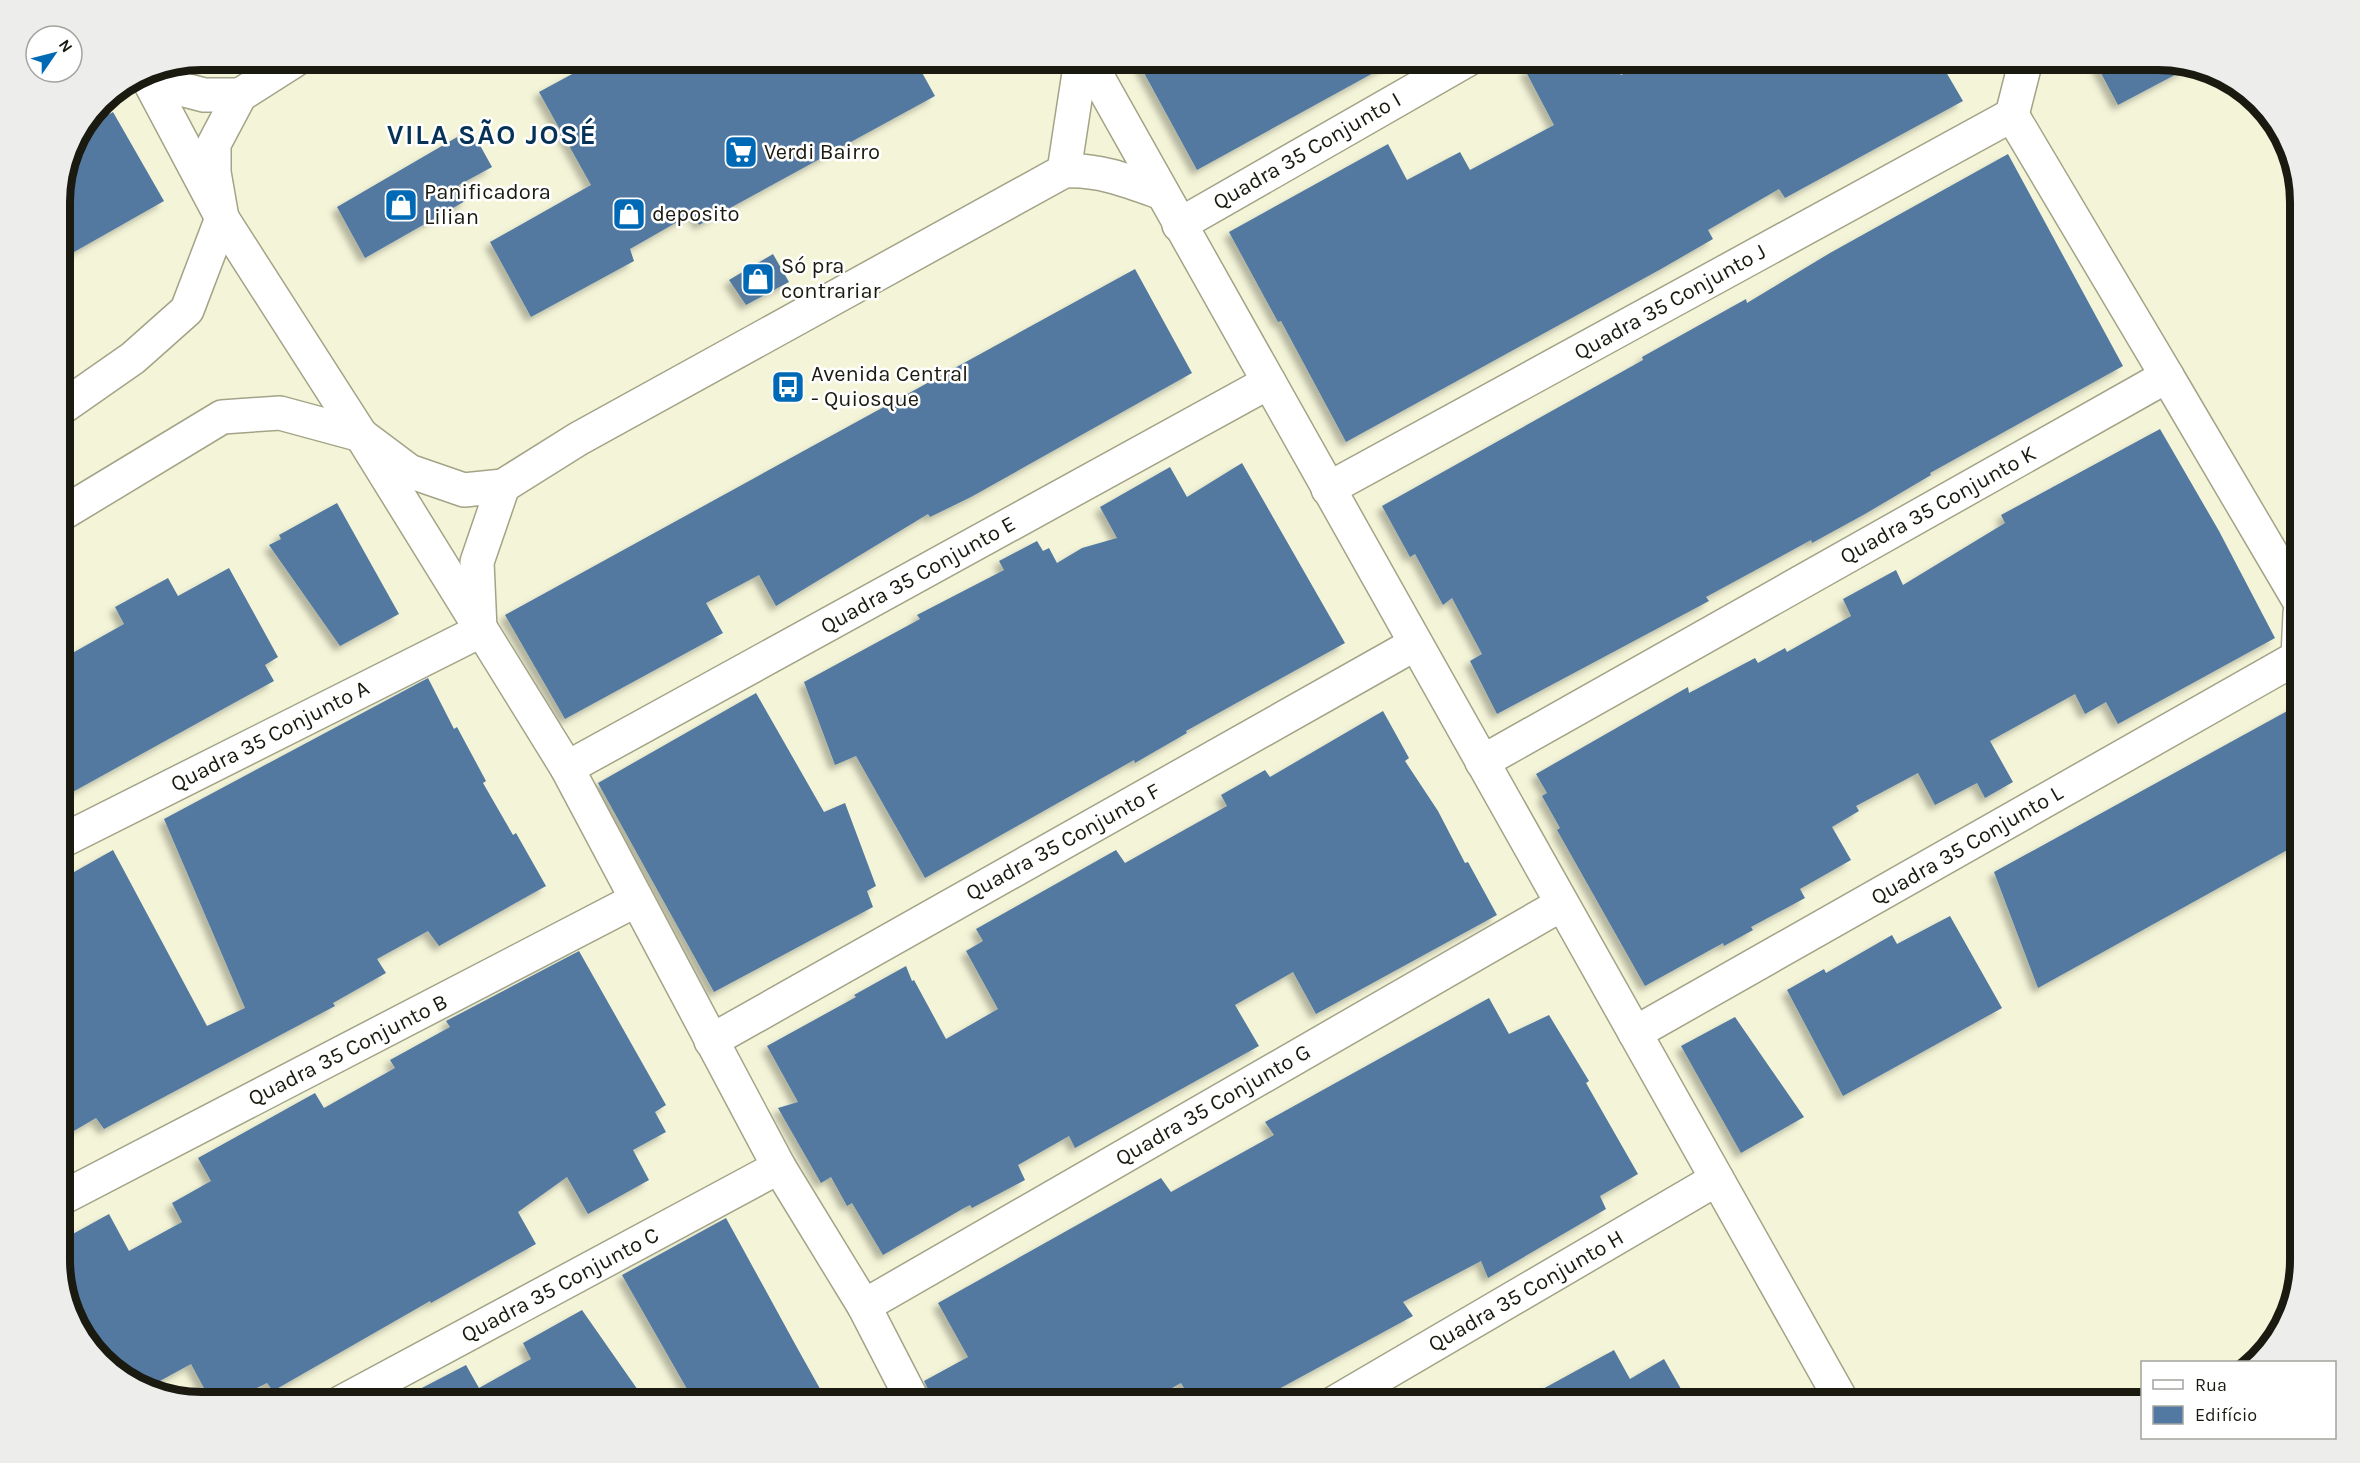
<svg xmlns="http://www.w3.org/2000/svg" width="2360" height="1463" viewBox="0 0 2360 1463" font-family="Karla,sans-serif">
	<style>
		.building { fill: #5279a1; filter: url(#shadow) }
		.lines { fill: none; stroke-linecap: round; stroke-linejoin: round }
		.street-casing { stroke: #a3a388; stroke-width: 36 }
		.secondary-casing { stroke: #a3a388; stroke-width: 36 }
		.street { stroke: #fff; stroke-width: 33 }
		.secondary { stroke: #fff; stroke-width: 33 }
		.labels { text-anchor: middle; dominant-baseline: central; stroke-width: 5; stroke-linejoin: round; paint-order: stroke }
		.street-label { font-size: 22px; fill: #1a1a10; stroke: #fff }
		.poi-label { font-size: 22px; fill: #1a1a10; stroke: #fff; text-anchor: start }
		.district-label { font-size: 28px; font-weight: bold; letter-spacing: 1.5px; fill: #073257; stroke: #fff }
		.rim { fill: none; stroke: #1a1a10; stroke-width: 8 }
	</style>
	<defs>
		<filter id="shadow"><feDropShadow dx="-5.5" dy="5.5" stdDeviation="3" flood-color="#0004"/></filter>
	</defs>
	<rect width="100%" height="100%" fill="#f4f5d8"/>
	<g class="building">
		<path d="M598,60H915L935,96L699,225L693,213L630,249L634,261L531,317L490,242L591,185L539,92Z"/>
		<path d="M1137,60H1397L1197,170Z"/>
		<path d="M1542,60H1613L1621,75L1649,60H1716L1721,67L1733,60H1886L1893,72L1913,60H1939L1963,101L1785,198L1779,189L1708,230L1713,239L1661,269L1346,442L1281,321L1278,322L1229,232L1388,144L1407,180L1460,152L1470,170L1554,125L1525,70Z"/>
		<path d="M2094,60H2157L2188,68L2118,105Z"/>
		<path d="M113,112L164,201L60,260V194L71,148L84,129Z"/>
		<path d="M471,129L492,167L459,185L467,200L365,258L337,207Z"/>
		<path d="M2008,154L2123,366L1930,473L1931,475L1865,514L1812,543L1811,540L1706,597L1709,601L1497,714L1470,661L1482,654L1452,598L1443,605L1415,554L1410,557L1382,506L1643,360L1642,357L1746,299L1747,303L1830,253Z"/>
		<path d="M773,254L789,282L746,305L729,280Z"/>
		<path d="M1135,269L1192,373L971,497L930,517L928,514L776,606L759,575L706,603L723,633L565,719L505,615Z"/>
		<path d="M2160,429L2219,531L2275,638L2118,724L2106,702L2085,714L2075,694L1990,741L2013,782L1985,798L1977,783L1935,805L1918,773L1856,806L1859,811L1832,827L1851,860L1800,889L1805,898L1751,927L1753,930L1724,946L1723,943L1645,986L1557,830L1560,828L1542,796L1547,793L1536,774L1688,687L1689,693L1755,658L1758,663L1785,648L1787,652L1851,616L1843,599L1896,570L1903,585L2005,523L2001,515Z"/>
		<path d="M1242,463L1345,643L1186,731L1187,733L1135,763L1134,760L925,878L856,756L835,765L804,682L920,619L917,615L1004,570L999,561L1037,541L1043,551L1049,548L1057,563L1082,548L1117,538L1100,507L1170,467L1187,497Z"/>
		<path d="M337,503L399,614L340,646L269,545L281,539L279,535Z"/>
		<path d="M229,568L278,657L265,665L274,681L60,799V660L124,624L115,607L168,578L178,596Z"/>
		<path d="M428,678L454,729L457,727L486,781L483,783L513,835L516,833L546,886L439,946L428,931L377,959L386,973L333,1003L335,1006L104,1129L96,1118L60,1139V880L113,850L207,1026L245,1008L164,819Z"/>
		<path d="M756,693L824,812L845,803L876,886L867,891L873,907L714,992L598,783Z"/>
		<path d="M2300,704V843L2038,988L1994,872Z"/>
		<path d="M1383,711L1409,758L1405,761L1438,811L1465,863L1468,862L1497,915L1316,1014L1293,972L1235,1005L1259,1046L1075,1148L1069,1136L1018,1165L1025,1180L972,1208L970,1205L964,1208L883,1255L852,1203L847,1206L831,1177L821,1183L778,1108L798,1102L767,1046L856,997L854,995L906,966L912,981L914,980L946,1039L998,1009L966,951L983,941L976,929L1116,850L1125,863L1227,806L1221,795L1265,770L1270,777Z"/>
		<path d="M1950,916L2002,1008L1843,1096L1787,990L1824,969L1826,973L1892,935L1897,944Z"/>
		<path d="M579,951L666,1105L655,1112L666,1132L633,1150L649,1180L588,1214L567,1177L518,1212L536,1244L431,1303L430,1301L273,1391L267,1383L226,1403H212L191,1364L147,1388L131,1384L79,1332L60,1269V1241L109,1214L129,1251L182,1222L172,1203L211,1181L198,1158L315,1093L324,1108L395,1068L390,1060L450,1027L446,1021Z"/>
		<path d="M1489,998L1509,1034L1549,1015L1589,1081L1586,1083L1638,1174L1600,1196L1606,1209L1488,1278L1481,1261L1403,1302L1413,1316L1253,1403H1193L1181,1383L1145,1403H935L924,1381L968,1357L938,1303L1161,1178L1171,1192L1274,1135L1265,1122Z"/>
		<path d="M1735,1017L1804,1117L1741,1153L1681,1046Z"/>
		<path d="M726,1218L795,1344L828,1403H695L622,1275Z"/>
		<path d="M582,1310L647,1403H393L466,1365L479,1388L531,1359L523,1343Z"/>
		<path d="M1614,1350L1630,1379L1664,1359L1689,1403H1517Z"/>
	</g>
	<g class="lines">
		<defs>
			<g id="street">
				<path d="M2012,115L2167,376"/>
				<path d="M2012,115L2026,60"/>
				<path d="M1179,225L1467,60"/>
				<path d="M1328,489L2012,115"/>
				<path d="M1482,762L2167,376L2300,602"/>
				<path d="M567,768L1269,382"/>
				<path d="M60,842L480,631"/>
				<path d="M1635,1033L2298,657L2300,613"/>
				<path d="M711,1041L1415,644"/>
				<path d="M60,1199L636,900"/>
				<path d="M864,1306L1562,904"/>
				<path d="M340,1403L779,1167"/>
				<path d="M1334,1403L1717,1179"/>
			</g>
			<g id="secondary">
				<path d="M1088,60L1843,1403"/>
				<path d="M145,73L222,218L361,435L567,768L779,1167L864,1306L914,1403"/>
				<path d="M150,81L204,95H240"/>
				<path d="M1064,171C1099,169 1129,181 1162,193"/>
				<path d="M60,409L133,358L187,310L222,218L214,172V144L240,95L295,60"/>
				<path d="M60,515L222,417L280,413L361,435L409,471L464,490L503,486L578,439L1064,171L1081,60"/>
				<path d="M480,629L477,562L503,486"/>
			</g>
		</defs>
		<use href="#street" class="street-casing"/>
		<use href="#secondary" class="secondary-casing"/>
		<use href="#street" class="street"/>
		<use href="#secondary" class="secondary"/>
	</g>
	<defs>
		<symbol id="supermarket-square" viewBox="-11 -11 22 22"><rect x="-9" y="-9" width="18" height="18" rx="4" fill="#0069b5" stroke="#fff"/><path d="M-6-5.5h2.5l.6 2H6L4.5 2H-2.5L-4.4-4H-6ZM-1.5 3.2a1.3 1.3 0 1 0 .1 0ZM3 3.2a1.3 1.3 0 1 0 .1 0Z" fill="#fff"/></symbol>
		<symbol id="shop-square" viewBox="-11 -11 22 22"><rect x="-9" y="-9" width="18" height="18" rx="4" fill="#0069b5" stroke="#fff"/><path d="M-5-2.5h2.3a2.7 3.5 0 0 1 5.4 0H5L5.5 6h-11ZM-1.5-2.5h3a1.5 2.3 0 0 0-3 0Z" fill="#fff"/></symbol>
		<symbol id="bus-square" viewBox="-11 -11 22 22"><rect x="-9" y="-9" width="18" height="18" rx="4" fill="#0069b5" stroke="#fff"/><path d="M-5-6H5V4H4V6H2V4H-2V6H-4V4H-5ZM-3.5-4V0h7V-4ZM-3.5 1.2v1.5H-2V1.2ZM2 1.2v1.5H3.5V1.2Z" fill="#fff"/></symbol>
	</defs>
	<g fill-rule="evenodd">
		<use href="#supermarket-square" x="722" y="133" width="38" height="38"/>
		<use href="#shop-square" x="382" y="186" width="38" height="38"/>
		<use href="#shop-square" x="610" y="195" width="38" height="38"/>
		<use href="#shop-square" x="739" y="260" width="38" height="38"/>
		<use href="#bus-square" x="769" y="368" width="38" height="38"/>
	</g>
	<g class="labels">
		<g class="street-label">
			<text transform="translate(1307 151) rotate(-30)">Quadra 35 Conjunto I</text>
			<text transform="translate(1670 302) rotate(-29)">Quadra 35 Conjunto J</text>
			<text transform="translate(1938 505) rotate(-29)">Quadra 35 Conjunto K</text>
			<text transform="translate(918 575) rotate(-29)">Quadra 35 Conjunto E</text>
			<text transform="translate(270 736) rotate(-27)">Quadra 35 Conjunto A</text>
			<text transform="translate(1063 842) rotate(-29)">Quadra 35 Conjunto F</text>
			<text transform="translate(1967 845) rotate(-30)">Quadra 35 Conjunto L</text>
			<text transform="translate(348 1050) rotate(-27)">Quadra 35 Conjunto B</text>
			<text transform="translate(1213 1105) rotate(-30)">Quadra 35 Conjunto G</text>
			<text transform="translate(560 1285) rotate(-28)">Quadra 35 Conjunto C</text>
			<text transform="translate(1526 1291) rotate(-30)">Quadra 35 Conjunto H</text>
		</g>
		<g class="poi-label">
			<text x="764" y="152">Verdi Bairro</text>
			<text x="424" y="192">Panificadora<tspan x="424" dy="25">Lilian</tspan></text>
			<text x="652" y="214">deposito</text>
			<text x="781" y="266">Só pra<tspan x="781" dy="25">contrariar</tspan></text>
			<text x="811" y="374">Avenida Central<tspan x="811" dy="25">- Quiosque</tspan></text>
		</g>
		<g class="district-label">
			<text x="492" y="134">VILA SÃO JOSÉ</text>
		</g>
	</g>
	<path d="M0 0H2360V1463H0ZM202 70H2158A132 132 0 0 1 2290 202V1260A132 132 0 0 1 2158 1392H202A132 132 0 0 1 70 1260V202A132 132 0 0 1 202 70Z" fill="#ededec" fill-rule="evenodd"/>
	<path class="rim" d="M202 70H2158A132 132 0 0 1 2290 202V1260A132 132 0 0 1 2158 1392H202A132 132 0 0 1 70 1260V202A132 132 0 0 1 202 70Z"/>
	<rect x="2141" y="1361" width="195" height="78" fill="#ffffff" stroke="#a3a39f" stroke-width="1.5"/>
	<rect x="2153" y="1380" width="30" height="9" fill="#ffffff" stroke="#a3a39f" stroke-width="1.5"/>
	<text x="2195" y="1391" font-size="18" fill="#1a1a10">Rua</text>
	<rect x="2153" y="1406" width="30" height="18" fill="#5279a1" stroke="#a3a39f" stroke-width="1.5"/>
	<text x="2195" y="1421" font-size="18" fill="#1a1a10">Edifício</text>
	<g transform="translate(54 54) rotate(55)"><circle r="28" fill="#ffffff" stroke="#a3a39f" stroke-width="1.5"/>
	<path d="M0-4.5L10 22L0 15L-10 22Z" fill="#0069b5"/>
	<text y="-9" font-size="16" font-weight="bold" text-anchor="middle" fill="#1a1a10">N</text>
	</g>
</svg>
